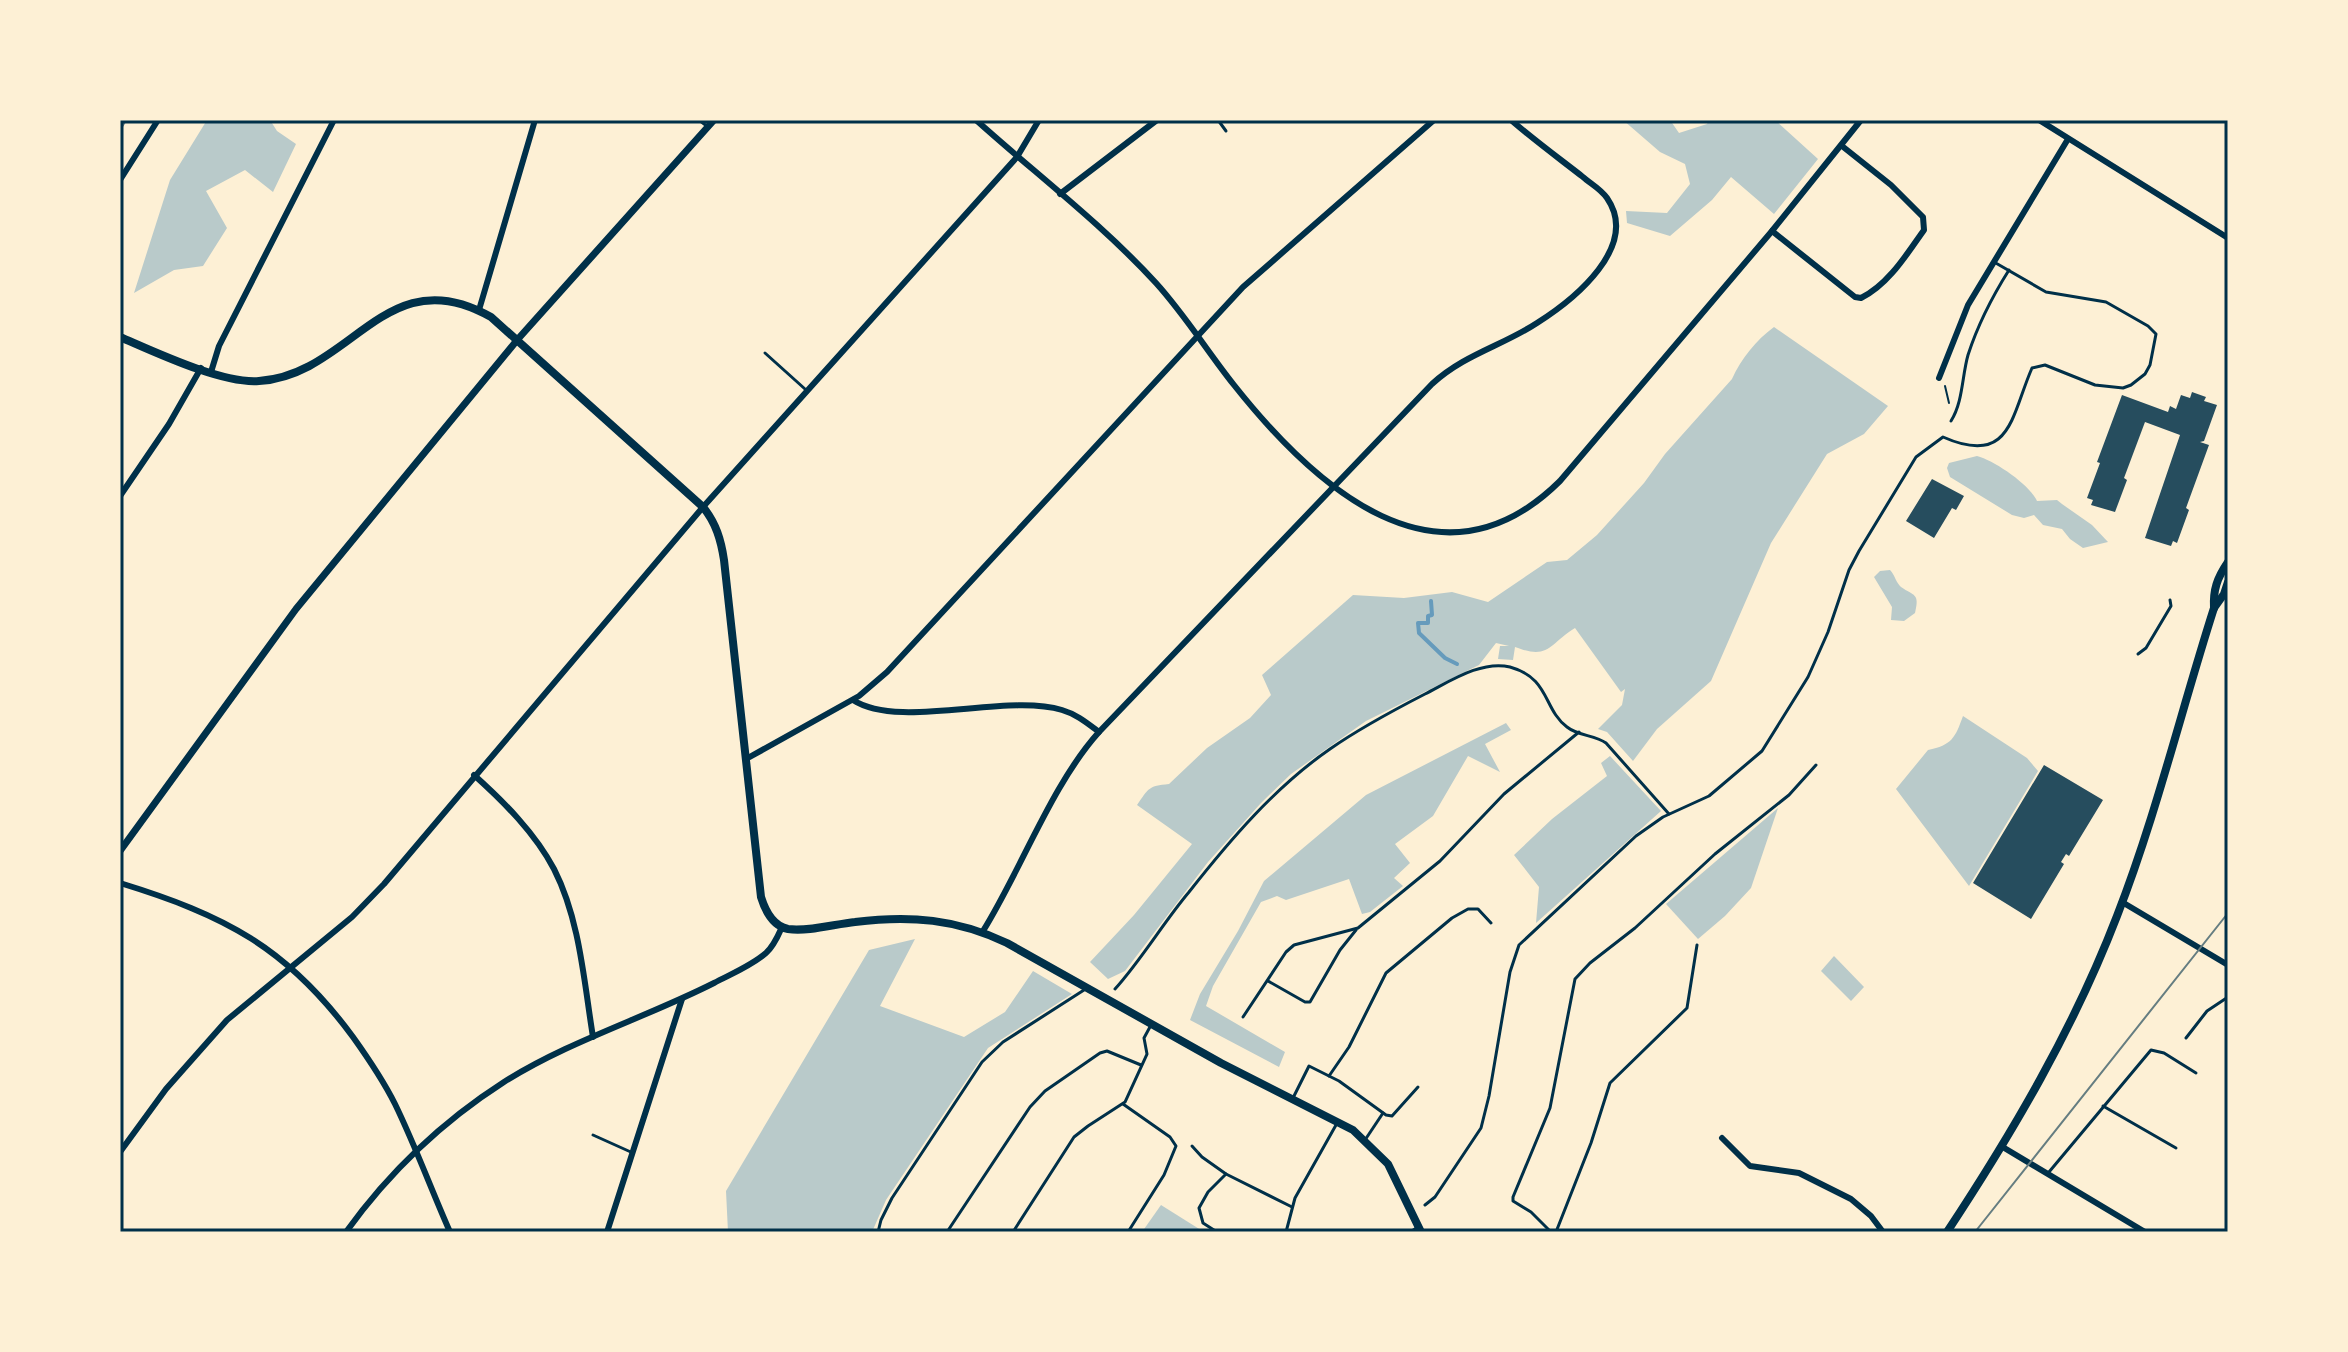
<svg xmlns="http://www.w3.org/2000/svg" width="2348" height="1352" viewBox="0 0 2348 1352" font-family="Karla,sans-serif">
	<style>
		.green { fill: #b9caca }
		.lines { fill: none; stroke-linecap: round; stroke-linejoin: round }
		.stream { stroke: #669bbc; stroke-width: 4 }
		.building { fill: #264d5e }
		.path { stroke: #003049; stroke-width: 2 }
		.service { stroke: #003049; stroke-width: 3 }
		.minor { stroke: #003049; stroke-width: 6 }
		.tertiary { stroke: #003049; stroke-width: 7 }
		.secondary { stroke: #003049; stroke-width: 8 }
		.tram { stroke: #657d81; stroke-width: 2 }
		.rail { stroke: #657d81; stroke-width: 4 }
		.neatline { fill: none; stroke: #003049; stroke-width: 3 }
	</style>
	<rect width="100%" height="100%" fill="#fdf0d5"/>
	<g class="green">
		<path d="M207,120H270L277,131L296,144L273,192L245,170L206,191L227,228L203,266L174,270L134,293L170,180Z"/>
		<path d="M1623,120H1670L1679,133L1707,124L1709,120H1775L1818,159L1774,214L1731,177L1712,200L1670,236L1627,223L1626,211L1667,213L1690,184L1685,164L1660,152Z"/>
		<path d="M1774,327L1888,406L1864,434L1827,454L1771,543L1711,681L1657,729L1633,761L1607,732L1598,729L1622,705L1625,689L1621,692L1575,628C1548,645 1549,660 1515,647L1513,660L1498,659L1500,646H1509L1496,643L1479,665L1366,721L1291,774L1261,803L1208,862L1125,971L1108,979L1090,962L1134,915L1192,844L1137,805C1149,788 1148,786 1169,784L1207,748L1250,718L1271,695L1262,675L1353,595L1404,598L1452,592L1488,602L1547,562L1567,560L1597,535L1644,483L1665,454L1732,379C1741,359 1756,340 1774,327Z"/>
		<path d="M1977,456C1995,461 2029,484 2037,501L2057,500L2062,504L2092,525L2108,542L2083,548L2070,539L2062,529L2043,525L2034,515L2024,518L2012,515L1950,477L1947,468L1949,463Z"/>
		<path d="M1890,570C1895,575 1896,583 1901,587C1914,596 1920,593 1915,613L1904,621L1891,620L1892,607L1874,577L1880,571Z"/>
		<path d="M1963,716L2027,758L2038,771L1969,886L1896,789L1928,750C1952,745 1955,738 1963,716Z"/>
		<path d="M1506,723L1511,730L1485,744L1500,772L1468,756L1433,816L1395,844L1410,863L1394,878L1403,886L1370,912L1362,914L1349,879L1286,900L1277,896L1261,902L1213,986L1206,1006L1285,1052L1279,1067L1190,1020L1200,994L1238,931L1264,881L1366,795Z"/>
		<path d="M1610,756L1661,811L1536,923L1539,887L1514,855L1552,819L1607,776L1601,763Z"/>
		<path d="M1778,808L1751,888L1725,916L1698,939L1666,904Z"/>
		<path d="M915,939L880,1006L964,1037L1005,1012L1033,971L1072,994L988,1048L886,1200L872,1232H728L726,1191L869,950Z"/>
		<path d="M1834,956L1864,987L1851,1001L1821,971Z"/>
		<path d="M1161,1205L1204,1232H1142Z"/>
	</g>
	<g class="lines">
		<path class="stream" d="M1431,601L1432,615L1428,616V623H1418L1419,633L1445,658L1457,664"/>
	</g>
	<g class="building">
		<path d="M2192,392L2206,397L2204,401L2217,405L2204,441L2200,442L2209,445L2186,508L2189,510L2177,543L2173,541L2171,546L2145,538L2180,435L2145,422L2124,478L2127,480L2115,512L2091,505L2093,500L2087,498L2100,463L2097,462L2122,395L2168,412L2170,406L2176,409L2181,395L2190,398Z"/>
		<path d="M1932,479L1964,496L1956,510L1952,508L1934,538L1906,521Z"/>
		<path d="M2044,765L2103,800L2069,856L2066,854L2061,862L2064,864L2031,919L1973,883Z"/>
	</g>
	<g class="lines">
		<path class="path" d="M1945,386L1949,403"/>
		<g class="service">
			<path d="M699,120L708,127"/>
			<path d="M1218,120L1226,131"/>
			<path d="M765,353L805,389"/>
			<path d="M1951,421C1963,402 1962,376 1968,355C1978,324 1992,297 2009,270"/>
			<path d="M2138,654L2146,648L2171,606L2170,600"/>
			<path d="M1268,981L1305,1002H1310L1340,950L1356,930"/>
			<path d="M1115,989C1142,959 1163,923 1189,892C1230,840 1275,787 1330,749C1360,728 1392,711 1425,694C1449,682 1481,660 1510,667C1550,678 1543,709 1567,727C1578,736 1595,735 1606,743L1669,814"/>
			<path d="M1243,1017L1286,952L1294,945L1358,928L1440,861L1504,794L1579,732"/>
			<path d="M2186,1038L2207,1011L2228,997"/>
			<path d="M1329,1076L1349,1047L1386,973L1452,918L1468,909H1478L1491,923"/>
			<path d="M1293,1098L1309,1066L1339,1081L1386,1115L1392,1116L1418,1087"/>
			<path d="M1123,1104L1170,1137L1176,1146L1164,1175L1128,1232"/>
			<path d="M2103,1106L2176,1148"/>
			<path d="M593,1135L633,1153"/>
			<path d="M1365,1140L1383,1113"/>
			<path d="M1192,1146L1202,1157L1226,1174"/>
			<path d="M2049,1172L2151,1050L2164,1053L2196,1073"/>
			<path d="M1425,1205L1435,1197L1481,1128L1489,1096L1510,972L1519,945L1636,836L1663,817L1709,796L1762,751L1808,677L1828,632L1849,570L1859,551L1916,457L1943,437C2011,467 2011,416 2032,368L2045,365L2095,385L2123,388L2131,385L2145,374L2150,365L2156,334L2148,326L2106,302L2046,292L1994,262"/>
			<path d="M878,1232L881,1220L892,1198L982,1062L1003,1042L1084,990"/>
			<path d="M947,1232L1030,1107L1045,1091L1100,1053L1107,1051L1141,1065"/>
			<path d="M1013,1232L1074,1137L1088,1126L1125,1102L1147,1054L1144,1038L1151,1025"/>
			<path d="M1217,1232L1203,1223L1199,1208L1208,1192L1226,1174L1292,1207"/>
			<path d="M1286,1232L1295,1198L1336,1125"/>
			<path d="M1410,1232L1418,1227"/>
			<path d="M1551,1232L1531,1212L1513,1201V1197L1550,1108L1575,979L1590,963L1635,928L1715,854L1789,795L1816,765"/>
			<path d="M1556,1232L1591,1143L1610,1083L1687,1008L1697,945"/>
		</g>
		<g class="minor">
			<path d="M976,120C1036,174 1102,224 1156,283C1185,315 1207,351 1234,385C1314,486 1439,601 1560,481L1772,231L1861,120"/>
			<path d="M2039,120L2228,238"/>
			<path d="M120,180L158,120"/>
			<path d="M1060,194L1157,120"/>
			<path d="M1772,231L1855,297L1861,298C1888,285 1907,254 1924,230L1923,217L1891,185L1842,146"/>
			<path d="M479,310L535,120"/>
			<path d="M211,372L219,346L334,120"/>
			<path d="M1939,378L1968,305L2068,139"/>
			<path d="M120,496L169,424L201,368"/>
			<path d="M853,700C899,730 1006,693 1062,710C1076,714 1087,723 1099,732"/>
			<path d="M746,759L859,696L887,672L1243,287L1434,120"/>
			<path d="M474,775C504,802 535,833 554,869C580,920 584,982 593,1037"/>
			<path d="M120,883C224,915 287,947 353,1037C368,1058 383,1080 395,1104C415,1145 431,1189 450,1232"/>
			<path d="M2122,902L2228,965"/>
			<path d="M983,931C1021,870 1052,784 1099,732L1432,384C1465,354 1502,346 1537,323C1575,299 1640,246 1607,198C1601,189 1591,184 1583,177C1560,159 1534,140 1511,120"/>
			<path d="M1722,1138L1750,1166L1799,1173L1851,1199L1871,1216L1883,1232"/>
			<path d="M2001,1146L2145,1232"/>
			<path d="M120,1152L166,1089L227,1020L352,917L384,884L703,507L1017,157L1039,120"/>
			<path d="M346,1232C390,1171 440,1123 504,1082C569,1041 645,1018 714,983C731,974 751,966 766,953C774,946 778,936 782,927"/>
			<path d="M607,1232L682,999"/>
		</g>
		<path class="tertiary" d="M120,851L296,609L518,339L714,120"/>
		<g class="secondary">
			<path d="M120,337C155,352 222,384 259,381C352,375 386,257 491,317L703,507C716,523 721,540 724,560L761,897C765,910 773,926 788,929C808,932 835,924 855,922C910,915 957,919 1007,943L1221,1063L1353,1130L1388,1164L1421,1232"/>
			<path d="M2214,608C2213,590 2217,578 2228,562"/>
			<path d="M1947,1232C2013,1132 2074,1028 2117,916C2156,816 2181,711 2214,608L2224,594L2228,582"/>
		</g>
		<path class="tram" d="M1975,1232L2228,913"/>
		<path class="rail" d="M120,128L125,120"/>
	</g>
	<rect width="2348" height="1352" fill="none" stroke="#fdf0d5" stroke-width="244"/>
	<rect x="122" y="122" width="2104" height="1108" class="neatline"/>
</svg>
